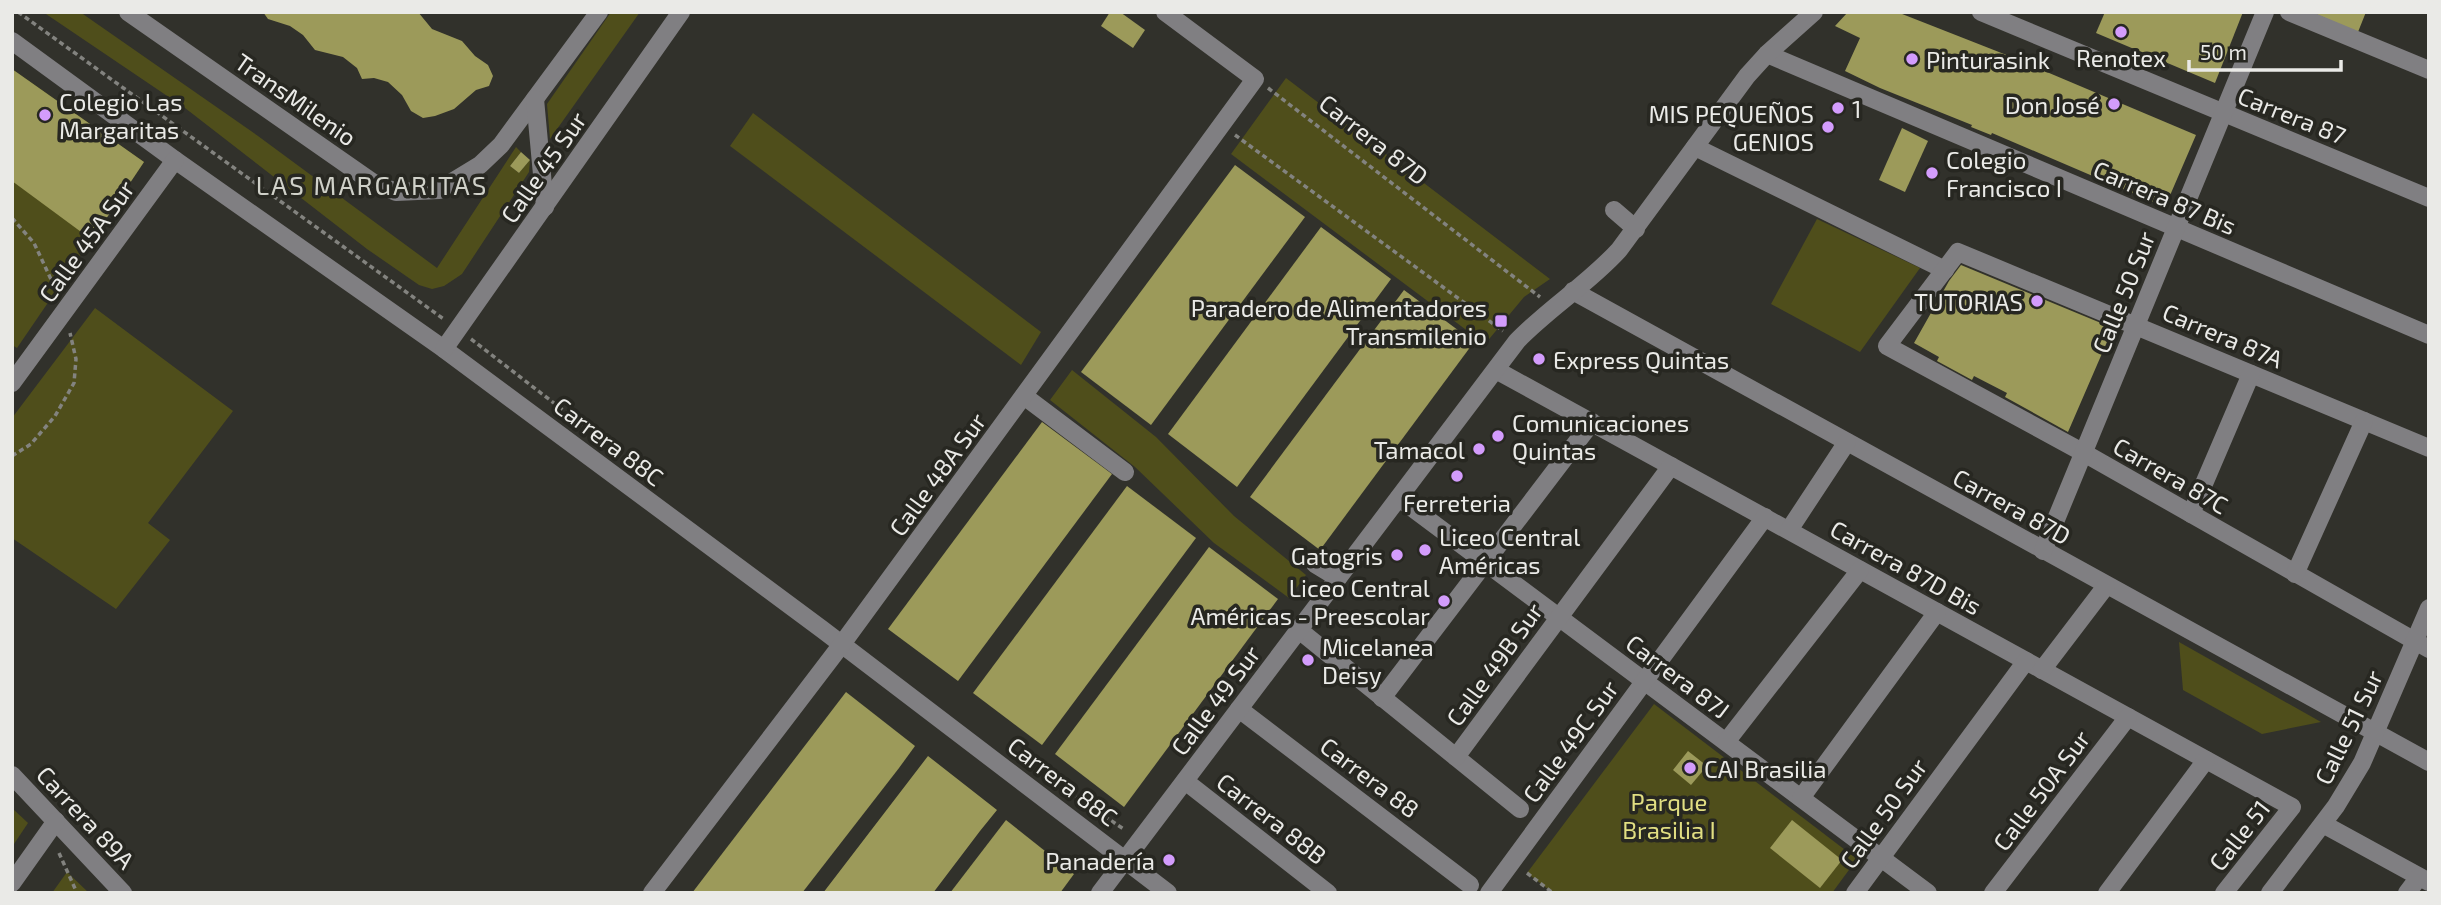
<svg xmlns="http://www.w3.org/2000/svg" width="2441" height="905" viewBox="0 0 2441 905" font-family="'Exo 2',sans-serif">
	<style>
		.green { fill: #4f4e1b }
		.building { fill: #9c9a5a }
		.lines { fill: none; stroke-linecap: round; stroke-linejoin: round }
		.path { stroke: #83837f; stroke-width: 3.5; stroke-dasharray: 5 3.5; stroke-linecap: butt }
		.minor { stroke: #807f82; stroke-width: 18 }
		.poi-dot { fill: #d39cfc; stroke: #272721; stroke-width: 2.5 }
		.labels { text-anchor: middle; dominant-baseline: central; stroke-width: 7; stroke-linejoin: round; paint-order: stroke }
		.poi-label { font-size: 24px; fill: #eaeae7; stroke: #272721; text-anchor: start }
		.street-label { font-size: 24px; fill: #eaeae7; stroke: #272721 }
		.park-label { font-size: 24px; fill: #e1de82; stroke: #272721 }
		.neighbourhood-label { font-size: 26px; letter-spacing: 2px; fill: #d0d1c9; stroke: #272721 }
	</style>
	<rect width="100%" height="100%" fill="#31312b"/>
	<g class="green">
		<path d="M43,12H80L258,136L437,268L516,147L521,152L510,166L519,173L530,160L529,172L462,274L444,286L432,289L419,285L367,249L185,108Z"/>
		<path d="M611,12H640L550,139L547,104Z"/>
		<path d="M12,69L144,162L17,348L12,345Z"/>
		<path d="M1286,78L1550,279L1524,297L1485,344L1231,154Z"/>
		<path d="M753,113L1041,332L1021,365L730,146Z"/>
		<path d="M1817,219L1920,268L1860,352L1771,304Z"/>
		<path d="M95,308L233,411L148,523L170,540L116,609L12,538V418Z"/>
		<path d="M1072,370L1156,437L1234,516L1306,575L1289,598L1214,543L1135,467L1050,400Z"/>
		<path d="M2179,642L2321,722L2262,734L2183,690Z"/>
		<path d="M1654,704L1857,859L1832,893H1553L1527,873Z"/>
		<path d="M12,808L28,823L12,847Z"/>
		<path d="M67,872L89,893H52Z"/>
	</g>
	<g class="building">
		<path d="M263,12H418L432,29L462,41L475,56L488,65L493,76L489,86L476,90L454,109L435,116L423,118L411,111L402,95L388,82L374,78L362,79L357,68L343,57L315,50L303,35L290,26L268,19Z"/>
		<path d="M1110,12H1120L1145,30L1133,48L1101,26Z"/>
		<path d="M1848,12H1897L2004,54L2196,135L2165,207L1992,133L1991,135L1971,127L1972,125L1880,88L1845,71L1860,38L1835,26Z"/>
		<path d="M2105,12H2243L2215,83L2096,33Z"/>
		<path d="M2311,12H2366L2358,32Z"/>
		<path d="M12,69L144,162L92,240L12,181Z"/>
		<path d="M1902,128L1928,141L1905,192L1879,180Z"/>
		<path d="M521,152L530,160L519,173L510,166Z"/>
		<path d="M1235,165L1305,217L1151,425L1081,372Z"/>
		<path d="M1321,227L1391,279L1237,487L1168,434Z"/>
		<path d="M1961,265L2113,328L2068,432L2005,397L2007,393L1974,376L1972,380L1937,361L1939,357L1914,343L1949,281Z"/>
		<path d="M1404,290L1474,342L1320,550L1250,497Z"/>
		<path d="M1042,422L1112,474L958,681L888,629Z"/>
		<path d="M1127,486L1196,538L1042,745L973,693Z"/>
		<path d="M1209,547L1278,599L1124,807L1055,754Z"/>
		<path d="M846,692L915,746L899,768L802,893H692Z"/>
		<path d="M1688,751L1707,766L1691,785L1673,770Z"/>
		<path d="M928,756L997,810L980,831L933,893H823Z"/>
		<path d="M1006,820L1074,874L1060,893H950Z"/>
		<path d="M1792,820L1842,860L1820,888L1770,848Z"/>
	</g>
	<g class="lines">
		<g class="path">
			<path d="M18,12L445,320"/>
			<path d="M1268,88L1540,297"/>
			<path d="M1235,135L1503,331"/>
			<path d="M12,218L34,243L57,292"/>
			<path d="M471,339L603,441"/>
			<path d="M12,456L31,444L55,416L74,383L76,359L70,333"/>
			<path d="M1076,797L1125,830"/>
			<path d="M59,853L77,893"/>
			<path d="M1527,873L1553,893"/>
		</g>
		<g class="minor">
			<path d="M128,12L372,182L396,192L439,190L480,165L501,145L599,12"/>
			<path d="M1981,12L2429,198"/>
			<path d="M2289,12L2429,70"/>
			<path d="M12,41L175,160L444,349L823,630L1168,893"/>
			<path d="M1767,54L2429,335"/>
			<path d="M535,99L545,207"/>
			<path d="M1695,147L1945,270"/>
			<path d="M1614,210L1636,229"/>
			<path d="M1573,291L2429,762"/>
			<path d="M444,349L681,12"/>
			<path d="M1496,370L2292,807L2224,893"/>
			<path d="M12,383L175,160"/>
			<path d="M1024,396L1125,472"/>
			<path d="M2429,448L1958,252L1887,346L2084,453L2429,649"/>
			<path d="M1399,498L1928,893"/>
			<path d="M2191,514L2251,374"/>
			<path d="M1789,530L1847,442"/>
			<path d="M2043,551L2265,12"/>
			<path d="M1315,564L1338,578"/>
			<path d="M2295,574L2364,421"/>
			<path d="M1299,630L1520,809"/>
			<path d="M2042,670L2106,586"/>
			<path d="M1382,698L1592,422"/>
			<path d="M1239,709L1470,885"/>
			<path d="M1726,742L1860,570"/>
			<path d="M1456,757L1671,466"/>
			<path d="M12,775L123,893"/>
			<path d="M1185,781L1328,893"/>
			<path d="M1801,798L1937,612"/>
			<path d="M2323,824L2429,882"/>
			<path d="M12,883L56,821"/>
			<path d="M652,893L842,644L1255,79L1165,12"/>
			<path d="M1100,893L1517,341C1549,308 1588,284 1619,250L1747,76L1767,54L1814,12"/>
			<path d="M1489,893L1765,517"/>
			<path d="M1855,893L2026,661"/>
			<path d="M1993,893L2128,717"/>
			<path d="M2107,893L2206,760"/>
			<path d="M2270,893L2336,806L2362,763L2429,608"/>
			<path d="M2407,893L2419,877"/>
		</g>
	</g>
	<g class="poi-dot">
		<circle cx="2121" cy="32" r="7"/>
		<circle cx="1912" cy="59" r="7"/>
		<circle cx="2114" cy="104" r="7"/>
		<circle cx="1838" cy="108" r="7"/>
		<circle cx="45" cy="115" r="7"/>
		<circle cx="1828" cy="127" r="7"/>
		<circle cx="1932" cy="173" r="7"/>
		<circle cx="2037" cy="301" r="7"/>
		<rect x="1494" y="314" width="14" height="14" rx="3.5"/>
		<circle cx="1539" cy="359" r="7"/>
		<circle cx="1498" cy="436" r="7"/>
		<circle cx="1479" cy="449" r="7"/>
		<circle cx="1457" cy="476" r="7"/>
		<circle cx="1425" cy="550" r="7"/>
		<circle cx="1397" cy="555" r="7"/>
		<circle cx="1444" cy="601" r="7"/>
		<circle cx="1308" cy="660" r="7"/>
		<circle cx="1690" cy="768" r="7"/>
		<circle cx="1169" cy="860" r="7"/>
	</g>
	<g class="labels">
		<g class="poi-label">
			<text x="2121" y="57" text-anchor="middle">Renotex</text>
			<text x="1926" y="59">Pinturasink</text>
			<text x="59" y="101">Colegio Las<tspan x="59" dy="28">Margaritas</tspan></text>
			<text x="2100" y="104" text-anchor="end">Don José</text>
			<text x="1852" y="108">1</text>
			<text x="1814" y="113" text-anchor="end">MIS PEQUEÑOS<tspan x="1814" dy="28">GENIOS</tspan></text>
			<text x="1946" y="159">Colegio<tspan x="1946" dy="28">Francisco I</tspan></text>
			<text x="2023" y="301" text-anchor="end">TUTORIAS</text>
			<text x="1487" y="307" text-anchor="end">Paradero de Alimentadores<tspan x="1487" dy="28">Transmilenio</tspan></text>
			<text x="1553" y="359">Express Quintas</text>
			<text x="1512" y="422">Comunicaciones<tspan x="1512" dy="28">Quintas</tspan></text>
			<text x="1465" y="449" text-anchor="end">Tamacol</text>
			<text x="1457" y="502" text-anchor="middle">Ferreteria</text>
			<text x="1439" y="536">Liceo Central<tspan x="1439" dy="28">Américas</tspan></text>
			<text x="1383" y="555" text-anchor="end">Gatogris</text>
			<text x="1430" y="587" text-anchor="end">Liceo Central<tspan x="1430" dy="28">Américas - Preescolar</tspan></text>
			<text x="1322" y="646">Micelanea<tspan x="1322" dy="28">Deisy</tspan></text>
			<text x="1704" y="768">CAI Brasilia</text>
			<text x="1155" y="860" text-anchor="end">Panadería</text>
		</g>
		<g class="street-label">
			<text transform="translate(296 99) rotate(35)">TransMilenio</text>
			<text transform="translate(2292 115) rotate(22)">Carrera 87</text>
			<text transform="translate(1374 139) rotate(38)">Carrera 87D</text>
			<text transform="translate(543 167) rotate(-55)">Calle 45 Sur</text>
			<text transform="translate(2165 197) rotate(23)">Carrera 87 Bis</text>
			<text transform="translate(86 241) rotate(-54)">Calle 45A Sur</text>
			<text transform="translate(2123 292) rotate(-68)">Calle 50 Sur</text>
			<text transform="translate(2223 335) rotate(23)">Carrera 87A</text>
			<text transform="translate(609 441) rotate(37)">Carrera 88C</text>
			<text transform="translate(937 474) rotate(-54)">Calle 48A Sur</text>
			<text transform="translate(2171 475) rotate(30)">Carrera 87C</text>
			<text transform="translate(2012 506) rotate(29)">Carrera 87D</text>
			<text transform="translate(1906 567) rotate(29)">Carrera 87D Bis</text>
			<text transform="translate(1494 664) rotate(-54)">Calle 49B Sur</text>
			<text transform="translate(1678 676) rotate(37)">Carrera 87J</text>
			<text transform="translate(1215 700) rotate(-53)">Calle 49 Sur</text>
			<text transform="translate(2348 727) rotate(-64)">Calle 51 Sur</text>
			<text transform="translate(1570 741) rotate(-54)">Calle 49C Sur</text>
			<text transform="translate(1370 777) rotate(37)">Carrera 88</text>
			<text transform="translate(1063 781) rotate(37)">Carrera 88C</text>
			<text transform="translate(2041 790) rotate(-53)">Calle 50A Sur</text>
			<text transform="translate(1883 813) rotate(-54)">Calle 50 Sur</text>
			<text transform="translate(86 817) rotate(47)">Carrera 89A</text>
			<text transform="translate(1272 818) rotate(38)">Carrera 88B</text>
			<text transform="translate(2239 835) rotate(-52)">Calle 51</text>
		</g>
		<g class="park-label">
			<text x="1669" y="801">Parque<tspan x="1669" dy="28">Brasilia I</tspan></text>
		</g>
		<g class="neighbourhood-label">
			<text x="372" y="184">LAS MARGARITAS</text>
		</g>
	</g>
	<rect width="2441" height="905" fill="none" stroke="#eaeae7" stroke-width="28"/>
	<path d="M2189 60v10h152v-10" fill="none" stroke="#eaeae7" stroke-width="3.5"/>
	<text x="2200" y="60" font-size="21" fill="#eaeae7" stroke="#272721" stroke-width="5" paint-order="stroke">50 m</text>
</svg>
